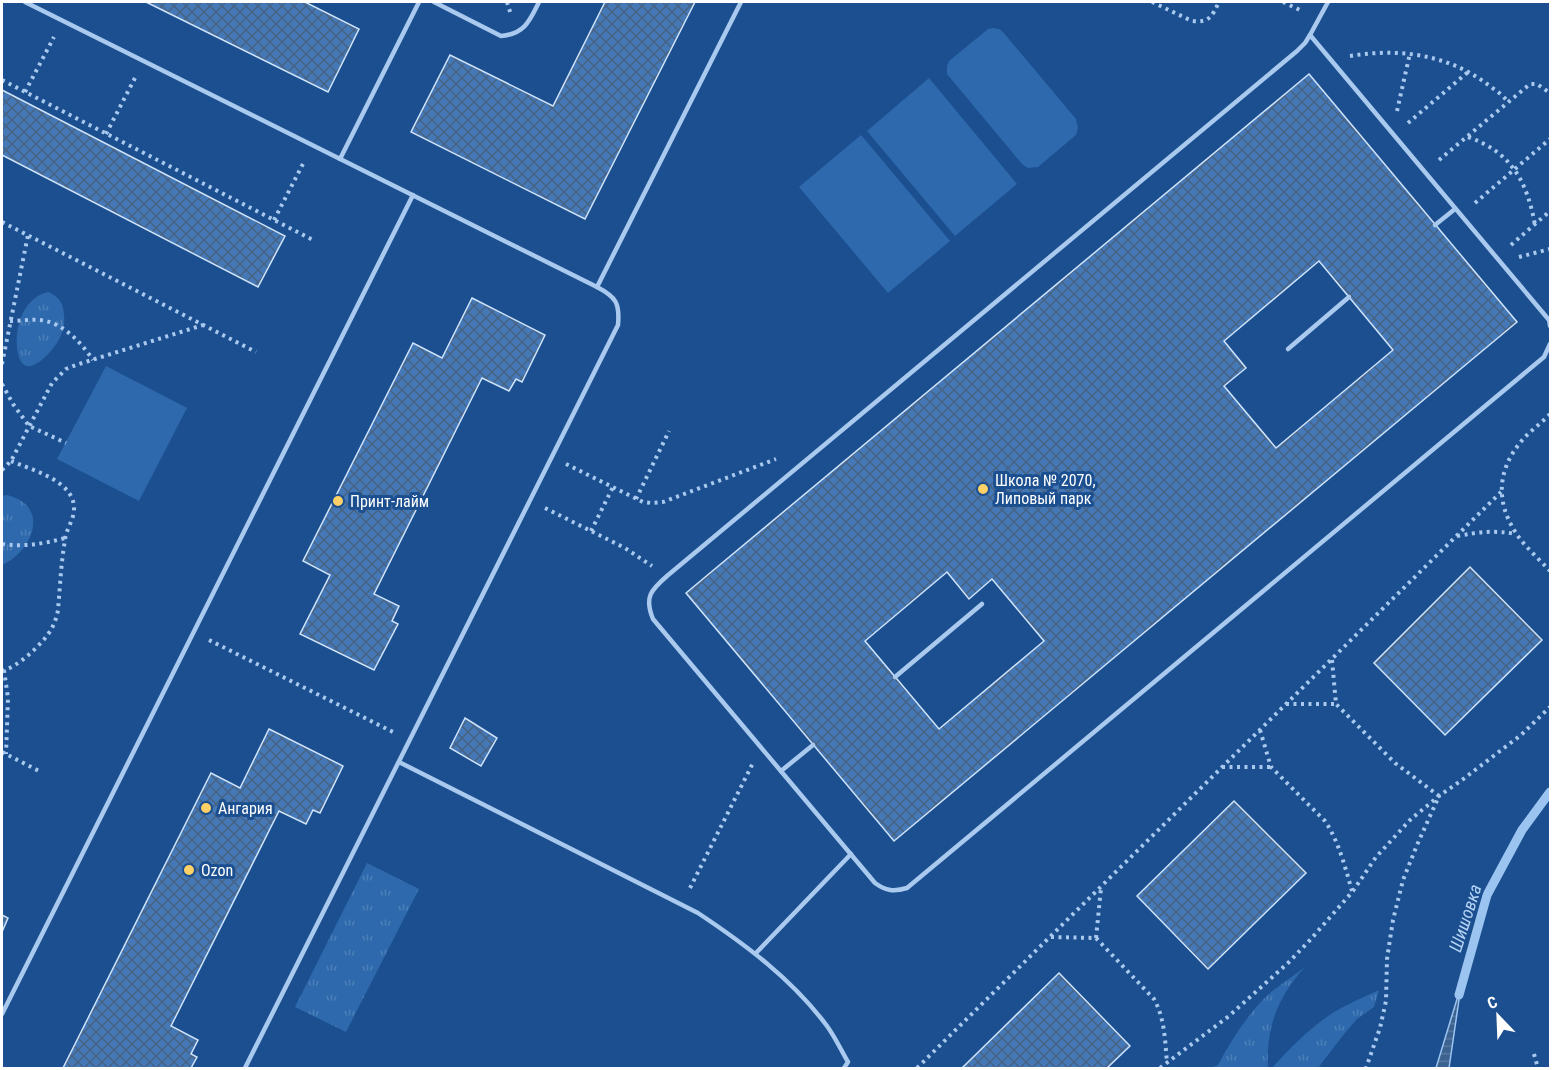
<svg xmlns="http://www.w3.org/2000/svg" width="1552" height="1070" viewBox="0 0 1552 1070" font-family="'Roboto Condensed',sans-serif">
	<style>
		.park { fill: url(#park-tufts) }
		.garden { fill: #2e69ad }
		.water { fill: url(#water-rules); stroke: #9cc4f0; stroke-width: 1.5 }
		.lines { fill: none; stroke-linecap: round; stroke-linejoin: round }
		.stream { stroke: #9cc4f0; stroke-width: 9 }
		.building { fill: url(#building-cross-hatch); stroke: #cfe3fa; stroke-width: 1.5; fill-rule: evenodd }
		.path { stroke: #a9c9ee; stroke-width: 4; stroke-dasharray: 3 4.5; stroke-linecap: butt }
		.service { stroke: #a9c9ee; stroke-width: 4.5 }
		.poi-dot { fill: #ffd166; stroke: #1b4f8f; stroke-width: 2 }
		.labels { text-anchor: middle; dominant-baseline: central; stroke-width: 6; stroke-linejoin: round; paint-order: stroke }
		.poi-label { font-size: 16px; fill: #fff; stroke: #1b4f8f; text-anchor: start }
		.water-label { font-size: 18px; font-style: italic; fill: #b5d3f5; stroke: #1b4f8f }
	</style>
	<defs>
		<pattern id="park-tufts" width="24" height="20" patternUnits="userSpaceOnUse" patternTransform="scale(1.5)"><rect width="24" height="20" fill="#2e69ad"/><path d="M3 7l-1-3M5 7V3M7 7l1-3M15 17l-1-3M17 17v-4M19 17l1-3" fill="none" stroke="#4d80b9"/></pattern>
		<pattern id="water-rules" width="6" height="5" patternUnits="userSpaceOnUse" patternTransform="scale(1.5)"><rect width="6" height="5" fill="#3c6290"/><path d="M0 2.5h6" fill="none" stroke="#597aa1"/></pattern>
		<pattern id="building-cross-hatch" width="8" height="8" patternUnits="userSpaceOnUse" patternTransform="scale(1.5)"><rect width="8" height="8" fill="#4478b7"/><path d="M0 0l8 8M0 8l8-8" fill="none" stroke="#486282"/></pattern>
	</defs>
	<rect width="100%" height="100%" fill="#1b4f8f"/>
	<g class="park">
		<path d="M48,292C56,295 61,300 63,308C65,317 65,327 61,335C57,347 27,383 19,357C12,334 21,298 48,292Z"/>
		<path d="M7,495C51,506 33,551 2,565V496Z"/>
		<path d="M367,863L419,889L346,1032L295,1007Z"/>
		<path d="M1304,968C1277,998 1266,1028 1268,1068H1211L1218,1065C1232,1039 1248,1013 1270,993C1281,984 1293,976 1304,968Z"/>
		<path d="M1379,990L1374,1007L1357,1019L1344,1034L1318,1068H1272C1289,1049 1307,1031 1328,1016C1343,1006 1362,998 1379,990Z"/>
	</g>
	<g class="garden">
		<path d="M993,28L999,29L1003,32L1076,119L1078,128L1076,135L1038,167L1028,168L1022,164L947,74V66L949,61L988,29Z"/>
		<path d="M929,78L1017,184L955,236L867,131Z"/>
		<path d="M861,135L950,241L888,293L799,187Z"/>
		<path d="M106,366L187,408L139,501L57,459Z"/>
	</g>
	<path class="water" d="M1461,986L1449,1068H1436Z"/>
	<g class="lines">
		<path class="stream" d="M1459,995L1487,895L1522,830L1550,792"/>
	</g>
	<g class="building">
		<path d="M146,2H305L359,29L328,92Z"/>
		<path d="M605,2H695L585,219L411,132L450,55L553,106Z"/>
		<path d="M1309,74L1517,322L894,841L686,593ZM1319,261L1393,350L1276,448L1224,386L1246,368L1224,341ZM947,572L969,599L992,579L1044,641L939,729L865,641Z"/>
		<path d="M2,90L285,236L258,287L2,155Z"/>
		<path d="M472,298L545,335L522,382L516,379L509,391L482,378L374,594L399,606L392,621L398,624L374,670L300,634L330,575L303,561L413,343L442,358Z"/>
		<path d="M1470,567L1542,640L1445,735L1374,663Z"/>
		<path d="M465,718L497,738L481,766L450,748Z"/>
		<path d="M269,729L343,766L320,813L313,810L306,824L279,811L171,1026L198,1040L191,1054L197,1057L191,1068H63L211,773L240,788Z"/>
		<path d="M1234,801L1306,873L1208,969L1137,896Z"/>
		<path d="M2,915L8,918L2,932Z"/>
		<path d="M1059,973L1130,1046L1107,1068H962Z"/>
	</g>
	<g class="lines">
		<g class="path">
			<path d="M507,2L511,15"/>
			<path d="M1152,2L1192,21C1210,23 1212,16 1219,2"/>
			<path d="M1283,2L1302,11"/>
			<path d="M1350,56C1398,48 1447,54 1487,84C1494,89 1502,94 1508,102"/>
			<path d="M2,80L313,240"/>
			<path d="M25,92L54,37"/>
			<path d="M1397,111L1410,53"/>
			<path d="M1408,123L1468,72"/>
			<path d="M106,134L136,76"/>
			<path d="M1468,137C1511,152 1527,181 1535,225"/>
			<path d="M1439,160L1530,84H1537L1550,93"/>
			<path d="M1475,203L1550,139"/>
			<path d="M274,220L305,160"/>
			<path d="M2,222L256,352"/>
			<path d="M1511,245L1550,211"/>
			<path d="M1519,257L1550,249"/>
			<path d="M10,321C20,321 30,319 40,320C62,322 81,342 93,360"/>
			<path d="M2,364L28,235"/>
			<path d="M2,384L13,404L29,426L66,443"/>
			<path d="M1550,414C1541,424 1528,432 1520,443C1497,471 1496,503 1516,533C1525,547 1539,559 1550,571"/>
			<path d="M566,464L643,502L651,503L663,502L776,459"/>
			<path d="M2,470L11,461L52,383L66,369L76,365L203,325"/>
			<path d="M636,499L669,431"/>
			<path d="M545,508L625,548L652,566"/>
			<path d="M591,531L613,487"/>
			<path d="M1457,536C1479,532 1494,530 1516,534"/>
			<path d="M2,544C24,547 43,544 65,538"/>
			<path d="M209,640L393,732"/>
			<path d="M1332,660L1336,704L1395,763L1439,796L1417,845L1403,880L1393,920L1387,959L1386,1001L1380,1028L1366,1068"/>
			<path d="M4,670L8,698L6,754"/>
			<path d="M2,671C18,667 44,643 52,628C55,622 57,616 58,610C60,587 61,563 65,540C66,529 74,520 74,509C75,481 32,470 11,461"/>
			<path d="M1286,704H1336"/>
			<path d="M1260,730L1271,767L1325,821C1339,842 1345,867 1352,891"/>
			<path d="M2,752L39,771"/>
			<path d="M1222,767H1271"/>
			<path d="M690,888L753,763"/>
			<path d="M1051,937L1096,938L1154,999C1165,1019 1165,1041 1167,1063"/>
			<path d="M1096,938L1101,888"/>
			<path d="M1534,1054L1538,1068"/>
			<path d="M917,1068L1501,492"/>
			<path d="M1160,1068L1229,1016L1289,962L1311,939L1353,891L1376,857L1411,819L1439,796L1462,780L1521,735L1550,707"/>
		</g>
		<g class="service">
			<path d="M25,2L597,287C616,297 620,303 618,325L245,1068"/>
			<path d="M434,2L501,36C525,34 530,20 539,2"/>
			<path d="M1310,35L1328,2"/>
			<path d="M340,159L419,2"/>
			<path d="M1435,225L1455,209"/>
			<path d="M597,287L741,2"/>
			<path d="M1550,326L1549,320L1310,35L1305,43L1297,51L667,576C651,590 644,597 653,619L875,883C886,891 894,892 907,888L1544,357L1550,344"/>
			<path d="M1288,349L1349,297"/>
			<path d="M895,677L982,604"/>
			<path d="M399,762L698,913C746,945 792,979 827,1026C835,1037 841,1050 848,1062L844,1068"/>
			<path d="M781,771L813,745"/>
			<path d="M756,953L851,854"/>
			<path d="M2,1014L413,195"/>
		</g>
	</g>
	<g class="poi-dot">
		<circle cx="983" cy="489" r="6"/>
		<circle cx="338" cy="501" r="6"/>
		<circle cx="206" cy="808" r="6"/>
		<circle cx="189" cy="870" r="6"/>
	</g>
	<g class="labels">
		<g class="poi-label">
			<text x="995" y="480">Школа № 2070,<tspan x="995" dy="18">Липовый парк</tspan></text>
			<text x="350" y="501">Принт-лайм</text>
			<text x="218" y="808">Ангария</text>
			<text x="201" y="870">Ozon</text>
		</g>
		<g class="water-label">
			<text transform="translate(1465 918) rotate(-72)">Шишовка</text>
		</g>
	</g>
	<rect width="1552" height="1070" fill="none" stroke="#ffffff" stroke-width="6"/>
	<g transform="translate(1498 1016) rotate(337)" stroke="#1b4f8f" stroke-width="4.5" paint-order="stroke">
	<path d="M0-4.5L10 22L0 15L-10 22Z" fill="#ffffff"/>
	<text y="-9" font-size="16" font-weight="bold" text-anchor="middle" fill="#ffffff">С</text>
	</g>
</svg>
